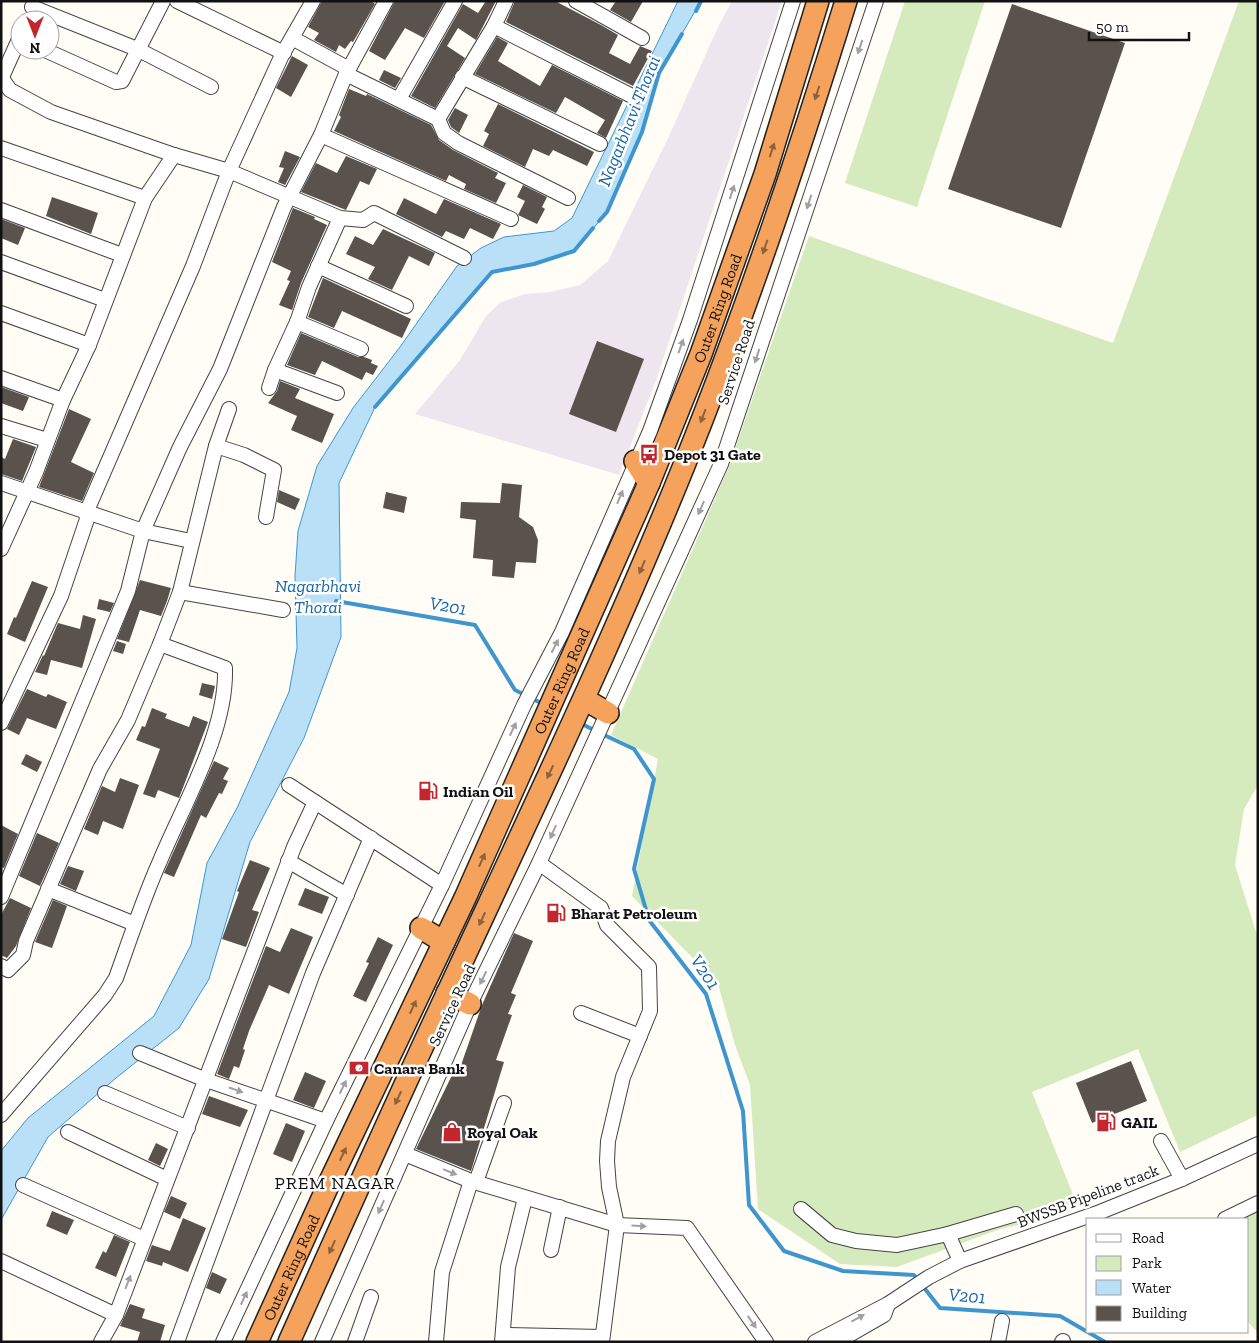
<svg xmlns="http://www.w3.org/2000/svg" width="1259" height="1343" viewBox="0 0 1259 1343" font-family="'Zilla Slab',serif">
	<style>
		.industrial { fill: #eee6ef }
		.green { fill: #d5ebbd }
		.water { fill: #b9e0f7; stroke: #3f96cf }
		.lines { fill: none; stroke-linecap: round; stroke-linejoin: round }
		.stream { stroke: #3f96cf; stroke-width: 4 }
		.building { fill: #5a524d }
		.minor-casing { stroke: #444; stroke-width: 16 }
		.highway-casing { stroke: #222; stroke-width: 24 }
		.minor { stroke: #fff; stroke-width: 14 }
		.highway { stroke: #f5a25d; stroke-width: 21 }
		.oneway { fill: #a0a0a0 }
		.oneway2 { fill: #8e613b }
		.labels { text-anchor: middle; dominant-baseline: central; stroke-width: 5; stroke-linejoin: round; paint-order: stroke }
		.street-label { font-size: 16px; fill: #111; stroke: #fff }
		.poi-label { font-size: 16px; font-weight: bold; fill: #111; stroke: #fff; text-anchor: start }
		.water-label { font-size: 18px; font-style: italic; fill: #1768a6; stroke: #fff }
		.neighbourhood-label { font-size: 18px; letter-spacing: 1px; fill: #111; stroke: #fff }
	</style>
	<rect width="100%" height="100%" fill="#fffdf5"/>
	<path class="industrial" d="M732,1H782L657,378L619,475L415,414L460,360L486,316L501,302L525,294L550,292L580,285L608,261L669,136L718,27Z"/>
	<g class="green">
		<path d="M905,1H985L917,207L845,183Z"/>
		<path d="M1239,1H1258V785L1244,809L1235,865L1258,938V1115L1180,1152L1138,1049L1032,1092L1076,1202L1035,1221L1000,1229L897,1267L840,1264L758,1209L750,1085L735,1045L718,984L632,896L658,759L611,735L728,469L809,236L1113,343Z"/>
		<path d="M1258,1211V1333L1248,1322V1219H1238Z"/>
	</g>
	<path class="water" d="M678,1H701L659,73L642,132L607,212L574,251L532,264L492,272L377,403L339,483L341,637L304,738L250,842L209,979L179,1028L116,1078L48,1137L1,1220V1151L28,1118L154,1016L191,945L207,863L237,808L289,692L297,648L295,576L298,531L317,466L353,408L400,347L457,266L481,248L504,237L554,231L572,218Z"/>
	<g class="lines">
		<g class="stream">
			<path d="M696,11L701,1"/>
			<path d="M599,221L607,212L642,132L659,73L682,34"/>
			<path d="M375,407L492,272L534,264L574,251L593,228"/>
			<path d="M336,601L475,625L515,690L545,705"/>
			<path d="M580,723L596,731"/>
			<path d="M602,734L634,749L654,779L634,869L649,920L706,994L743,1111L749,1205L784,1251L843,1271L914,1275L940,1308L1060,1316L1105,1342"/>
		</g>
	</g>
	<g class="building">
		<path d="M322,1H371L375,4L353,42L351,41L345,49L339,45L336,52L314,40L319,33L308,27Z"/>
		<path d="M395,1H445L424,38L405,28L385,60L369,51Z"/>
		<path d="M486,1H496L476,40L458,28L447,46L465,58L435,108L411,96L463,4L478,13Z"/>
		<path d="M515,1H555L601,25L618,35L609,53L630,64L640,46L652,51L633,86L506,22Z"/>
		<path d="M616,1H643L631,22L610,10Z"/>
		<path d="M1012,4L1125,43L1061,228L948,189Z"/>
		<path d="M497,37L508,43L498,61L540,86L552,65L623,101L606,138L597,133L605,120L565,97L556,113L475,74Z"/>
		<path d="M292,56L308,65L291,97L276,88Z"/>
		<path d="M384,70L401,78L395,88L379,80Z"/>
		<path d="M349,89L366,96L367,94L431,125L439,140L453,150L498,173L495,178L506,183L496,203L464,189L466,184L449,175L446,181L334,131L341,117L339,115Z"/>
		<path d="M498,104L594,152L587,166L553,150L549,156L533,149L525,167L483,146L489,134L484,131Z"/>
		<path d="M455,108L468,115L459,133L451,127L448,120Z"/>
		<path d="M285,151L300,157L285,185L278,182L284,168L279,167Z"/>
		<path d="M346,156L377,169L369,185L360,181L346,210L301,192L316,163L337,173Z"/>
		<path d="M523,185L547,197L542,207L545,209L537,224L518,215L525,201L517,197Z"/>
		<path d="M52,197L98,213L91,234L46,216Z"/>
		<path d="M404,198L436,214L444,199L501,224L493,239L470,228L464,239L446,231L442,237L396,214Z"/>
		<path d="M293,208L315,217L314,219L327,225L301,283L292,310L279,305L290,281L287,280L291,271L272,262Z"/>
		<path d="M1,219L25,228L18,245L1,238Z"/>
		<path d="M383,229L435,253L429,266L409,256L392,290L368,279L375,267L346,254L355,236L373,245Z"/>
		<path d="M323,278L411,319L402,338L342,311L334,328L308,317Z"/>
		<path d="M301,333L358,357H364L372,360L371,363L378,366L373,375L366,372L362,380L322,361L315,375L287,365Z"/>
		<path d="M597,341L644,359L616,432L569,414Z"/>
		<path d="M280,381L300,389L295,398L334,414L322,443L291,430L297,416L268,403L277,391Z"/>
		<path d="M1,387L29,397L23,411L1,403Z"/>
		<path d="M69,409L91,419L71,462L94,473L82,501L39,487Z"/>
		<path d="M13,439L36,447L22,481L1,474V457L5,459Z"/>
		<path d="M502,483L522,485L519,517L533,527L538,540L536,563L516,562L514,578L492,576L493,560L473,558L476,520L460,518L461,502L500,503Z"/>
		<path d="M279,490L300,499L295,510L277,502Z"/>
		<path d="M386,492L407,497L404,513L383,508Z"/>
		<path d="M140,580L171,588L167,601L161,616L140,610L129,642L117,639Z"/>
		<path d="M32,581L48,587L25,642L7,634L14,617L16,618Z"/>
		<path d="M99,599L114,603L110,612L97,609Z"/>
		<path d="M83,615L96,619L82,668L51,660L47,675L35,672L43,655L44,656L58,623L80,629Z"/>
		<path d="M117,641L126,644L123,654L113,651Z"/>
		<path d="M202,683L215,686L212,699L199,695Z"/>
		<path d="M27,689L46,697L48,694L67,702L56,729L27,718L19,735L7,729Z"/>
		<path d="M152,708L167,714L165,718L189,727L193,716L208,722L179,798L158,790L155,798L143,794L160,749L136,740L142,726L145,727Z"/>
		<path d="M26,754L42,762L37,772L21,764Z"/>
		<path d="M214,761L229,768L223,779L228,781L222,794L219,793L206,818L201,815L174,877L164,873Z"/>
		<path d="M120,778L139,785L123,829L103,821L98,835L84,829L102,786L115,792Z"/>
		<path d="M1,825L18,834L4,868L1,867Z"/>
		<path d="M37,833L59,843L40,886L19,876Z"/>
		<path d="M250,860L270,868L252,910L259,912L246,947L222,939L239,892L237,891Z"/>
		<path d="M68,866L84,871L76,891L60,884Z"/>
		<path d="M305,888L329,897L322,914L298,905Z"/>
		<path d="M10,898L31,908L16,946L7,958L1,955V915Z"/>
		<path d="M53,900L67,906L52,948L35,942Z"/>
		<path d="M291,928L313,937L289,994L269,985L249,1031L243,1049L245,1050L239,1068L234,1066L229,1079L217,1074L266,946L280,952Z"/>
		<path d="M514,933L533,941L511,993L516,995L508,1014L512,1015L496,1060L504,1062L471,1171L416,1149L455,1069L459,1071L482,1005Z"/>
		<path d="M378,937L393,945L366,1002L353,996L369,963L366,962Z"/>
		<path d="M1131,1061L1147,1101L1092,1123L1076,1083Z"/>
		<path d="M305,1072L326,1081L314,1108L293,1100Z"/>
		<path d="M209,1096L248,1110L240,1127L202,1114Z"/>
		<path d="M286,1123L305,1131L292,1162L273,1154Z"/>
		<path d="M156,1143L168,1149L160,1166L148,1160Z"/>
		<path d="M171,1196L187,1203L180,1219L164,1212Z"/>
		<path d="M52,1211L74,1220L67,1235L46,1226Z"/>
		<path d="M183,1218L206,1228L188,1272L163,1262L162,1266L146,1261L152,1245L170,1251Z"/>
		<path d="M114,1235L130,1242L116,1277L95,1268L103,1251L106,1253Z"/>
		<path d="M212,1272L227,1279L220,1294L206,1288Z"/>
		<path d="M130,1304L145,1309L142,1318L165,1325L160,1342H137L140,1332L120,1326Z"/>
	</g>
	<g class="lines">
		<defs>
			<g id="minor">
				<path d="M177,1L284,53"/>
				<path d="M506,1L494,26L438,119L444,133L458,143L568,198"/>
				<path d="M576,1L642,38"/>
				<path d="M32,7L137,49L211,87"/>
				<path d="M494,26L634,97"/>
				<path d="M292,38L349,69"/>
				<path d="M45,50L116,82L122,81L163,1"/>
				<path d="M346,74L438,119"/>
				<path d="M1,77L10,90L51,112L174,155L229,171L340,218L363,220L374,213L464,258"/>
				<path d="M2,77L20,37"/>
				<path d="M462,77L600,144"/>
				<path d="M399,99L455,1"/>
				<path d="M321,135L511,219"/>
				<path d="M1,148L145,198"/>
				<path d="M1,210L122,255"/>
				<path d="M340,218L309,287L297,322L361,349"/>
				<path d="M1,262L105,300"/>
				<path d="M318,266L406,306"/>
				<path d="M1,313L89,345"/>
				<path d="M297,322L275,370L337,393"/>
				<path d="M1,378L63,400"/>
				<path d="M269,388L275,370"/>
				<path d="M229,409L216,446L244,455L274,470L266,517"/>
				<path d="M1,426L47,440"/>
				<path d="M1,483L143,531L191,541"/>
				<path d="M1,549L36,472L63,400L89,345L145,198L174,155"/>
				<path d="M180,592L283,610"/>
				<path d="M1,723L61,596L87,519L86,513L193,266L229,171L282,55L313,1"/>
				<path d="M289,785L442,885"/>
				<path d="M288,861L347,895"/>
				<path d="M539,863L601,908L607,925L649,967L650,1011L623,1077L608,1141L607,1161L609,1187L617,1225L602,1342"/>
				<path d="M48,889L135,924"/>
				<path d="M1,897L128,591L143,531L180,447L220,369L284,207L321,135L346,74L386,1"/>
				<path d="M1,966L8,970L23,955L26,941L100,769L128,720L160,644L180,592L216,446"/>
				<path d="M581,1013L640,1036"/>
				<path d="M140,1053L206,1080L326,1121"/>
				<path d="M105,1093L188,1128"/>
				<path d="M1,1115L105,995L116,978C130,939 143,899 160,861C184,803 227,732 225,668L160,644"/>
				<path d="M68,1132L167,1179"/>
				<path d="M1161,1141L1182,1179"/>
				<path d="M405,1154L471,1181L617,1225L687,1228L766,1342"/>
				<path d="M476,1182L504,1103"/>
				<path d="M23,1185L144,1239"/>
				<path d="M801,1209L832,1235L856,1241L897,1245L948,1234L960,1261"/>
				<path d="M1225,1219L1258,1203"/>
				<path d="M948,1234L1016,1214"/>
				<path d="M551,1250L560,1207"/>
				<path d="M1,1261L116,1315"/>
				<path d="M888,1304L929,1277L960,1261L1100,1212L1182,1179L1258,1144"/>
				<path d="M503,1335L602,1337"/>
				<path d="M101,1342L116,1315L294,847L315,802"/>
				<path d="M177,1342L313,973L371,838"/>
				<path d="M223,1342L326,1121L442,885L524,705L562,632L650,431L690,320L793,1"/>
				<path d="M322,1342L470,1004L539,863L721,464L876,1"/>
				<path d="M355,1342L371,1297"/>
				<path d="M436,1342L442,1272L471,1181"/>
				<path d="M502,1342L508,1267L525,1198"/>
				<path d="M815,1342L888,1304L884,1315L837,1342"/>
				<path d="M998,1342L1002,1321"/>
				<path d="M1062,1342L1063,1341"/>
			</g>
			<g id="highway">
				<path d="M635,461L649,483"/>
				<path d="M584,699L608,713"/>
				<path d="M421,928L444,942"/>
				<path d="M447,993L470,1004"/>
				<path id="s1" d="M257,1342L331,1179L465,898L649,483L701,354L765,174L818,1"/>
				<path d="M289,1342C341,1226 392,1111 446,996C528,819 612,644 685,463C746,312 798,157 846,1"/>
			</g>
		</defs>
		<use href="#minor" class="minor-casing"/>
		<use href="#highway" class="highway-casing"/>
		<use href="#minor" class="minor"/>
		<use href="#highway" class="highway"/>
	</g>
	<defs><path id="oneway-solid" d="M-6-.8H1V-3.2L6.5 0L1 3.2V.8H-6Z" transform="scale(1.25)"/></defs>
	<g class="oneway">
		<use href="#oneway-solid" transform="translate(860 47) rotate(109)"/>
		<use href="#oneway-solid" transform="translate(732 192) rotate(-72)"/>
		<use href="#oneway-solid" transform="translate(809 202) rotate(108)"/>
		<use href="#oneway-solid" transform="translate(681 346) rotate(-70)"/>
		<use href="#oneway-solid" transform="translate(757 356) rotate(108)"/>
		<use href="#oneway-solid" transform="translate(620 497) rotate(-67)"/>
		<use href="#oneway-solid" transform="translate(701 508) rotate(114)"/>
		<use href="#oneway-solid" transform="translate(555 646) rotate(-63)"/>
		<use href="#oneway-solid" transform="translate(513 729) rotate(-65)"/>
		<use href="#oneway-solid" transform="translate(553 832) rotate(114)"/>
		<use href="#oneway-solid" transform="translate(483 978) rotate(116)"/>
		<use href="#oneway-solid" transform="translate(343 1087) rotate(-64)"/>
		<use href="#oneway-solid" transform="translate(236 1090) rotate(19)"/>
		<use href="#oneway-solid" transform="translate(450 1172) rotate(22)"/>
		<use href="#oneway-solid" transform="translate(381 1207) rotate(114)"/>
		<use href="#oneway-solid" transform="translate(639 1226) rotate(3)"/>
		<use href="#oneway-solid" transform="translate(128 1282) rotate(-69)"/>
		<use href="#oneway-solid" transform="translate(244 1298) rotate(-65)"/>
		<use href="#oneway-solid" transform="translate(858 1318) rotate(-29)"/>
		<use href="#oneway-solid" transform="translate(752 1322) rotate(55)"/>
	</g>
	<g class="oneway2">
		<use href="#oneway-solid" transform="translate(817 93) rotate(108)"/>
		<use href="#oneway-solid" transform="translate(772 150) rotate(-72)"/>
		<use href="#oneway-solid" transform="translate(765 247) rotate(109)"/>
		<use href="#oneway-solid" transform="translate(703 416) rotate(111)"/>
		<use href="#oneway-solid" transform="translate(642 567) rotate(113)"/>
		<use href="#oneway-solid" transform="translate(550 772) rotate(115)"/>
		<use href="#oneway-solid" transform="translate(482 860) rotate(-66)"/>
		<use href="#oneway-solid" transform="translate(482 919) rotate(115)"/>
		<use href="#oneway-solid" transform="translate(413 1007) rotate(-65)"/>
		<use href="#oneway-solid" transform="translate(398 1098) rotate(115)"/>
		<use href="#oneway-solid" transform="translate(343 1154) rotate(-65)"/>
		<use href="#oneway-solid" transform="translate(332 1247) rotate(114)"/>
	</g>
	<defs>
		<symbol id="bus-bare" viewBox="-9 -9 18 18"><path d="M-5-6H5V4H4V6H2V4H-2V6H-4V4H-5ZM-3.5-4V0h7V-4ZM-3.5 1.2v1.5H-2V1.2ZM2 1.2v1.5H3.5V1.2Z" fill="#c4262e" stroke="#fff" stroke-width="2.5" paint-order="stroke"/></symbol>
		<symbol id="fuel-bare" viewBox="-9 -9 18 18"><path d="M-5.5-6h7V0h2V4h1.3V-2.5L3-4.5l.8-.8L6-3V5H2.5V1h-1V6h-7ZM-4.2-4.7v3.2H.2V-4.7Z" fill="#c4262e" stroke="#fff" stroke-width="2.5" paint-order="stroke"/></symbol>
		<symbol id="bank-bare" viewBox="-9 -9 18 18"><path d="M-6-4H6V4H-6ZM0-2.3a2.3 2.3 0 1 0 0 4.6a2.3 2.3 0 1 0 0-4.6Z" fill="#c4262e" stroke="#fff" stroke-width="2.5" paint-order="stroke"/></symbol>
		<symbol id="shop-bare" viewBox="-9 -9 18 18"><path d="M-5-2.5h2.3a2.7 3.5 0 0 1 5.4 0H5L5.5 6h-11ZM-1.5-2.5h3a1.5 2.3 0 0 0-3 0Z" fill="#c4262e" stroke="#fff" stroke-width="2.5" paint-order="stroke"/></symbol>
	</defs>
	<g fill-rule="evenodd">
		<use href="#bus-bare" x="635" y="440" width="28" height="28"/>
		<use href="#fuel-bare" x="414" y="777" width="28" height="28"/>
		<use href="#fuel-bare" x="542" y="899" width="28" height="28"/>
		<use href="#bank-bare" x="345" y="1054" width="28" height="28"/>
		<use href="#fuel-bare" x="1092" y="1108" width="28" height="28"/>
		<use href="#shop-bare" x="438" y="1118" width="28" height="28"/>
	</g>
	<g class="labels">
		<g class="street-label">
			<text stroke="none"><textPath href="#s1" startOffset="1132">Outer Ring Road</textPath></text>
			<text transform="translate(736 362) rotate(-72)">Service Road</text>
			<text stroke="none"><textPath href="#s1" startOffset="728">Outer Ring Road</textPath></text>
			<text transform="translate(452 1005) rotate(-65)">Service Road</text>
			<text transform="translate(1088 1196) rotate(-21)">BWSSB Pipeline track</text>
			<text stroke="none"><textPath href="#s1" startOffset="82">Outer Ring Road</textPath></text>
		</g>
		<g class="poi-label">
			<text x="664" y="454">Depot 31 Gate</text>
			<text x="443" y="791">Indian Oil</text>
			<text x="571" y="913">Bharat Petroleum</text>
			<text x="374" y="1068">Canara Bank</text>
			<text x="1121" y="1122">GAIL</text>
			<text x="467" y="1132">Royal Oak</text>
		</g>
		<g class="water-label">
			<text transform="translate(629 121) rotate(-68)">Nagarbhavi Thorai</text>
			<text x="318" y="586">Nagarbhavi<tspan x="318" dy="21">Thorai</tspan></text>
			<text transform="translate(448 606) rotate(10)">V201</text>
			<text transform="translate(705 972) rotate(56)">V201</text>
			<text transform="translate(967 1296) rotate(5)">V201</text>
		</g>
		<g class="neighbourhood-label">
			<text x="335" y="1183">PREM NAGAR</text>
		</g>
	</g>
	<rect width="1259" height="1343" fill="none" stroke="#111111" stroke-width="5"/>
	<rect x="1086" y="1218" width="162" height="115" fill="#ffffff" stroke="#a0a0a0"/>
	<rect x="1096" y="1234" width="25" height="8" fill="#ffffff" stroke="#a0a0a0"/>
	<text x="1132" y="1243" font-size="15" fill="#111111">Road</text>
	<rect x="1096" y="1256" width="25" height="15" fill="#d5ebbd" stroke="#a0a0a0"/>
	<text x="1132" y="1268" font-size="15" fill="#111111">Park</text>
	<rect x="1096" y="1280" width="25" height="15" fill="#b9e0f7" stroke="#a0a0a0"/>
	<text x="1132" y="1293" font-size="15" fill="#111111">Water</text>
	<rect x="1096" y="1306" width="25" height="15" fill="#5a524d" stroke="#a0a0a0"/>
	<text x="1132" y="1318" font-size="15" fill="#111111">Building</text>
	<g transform="translate(35 35) rotate(180)"><circle r="24" fill="#ffffff" stroke="#a0a0a0"/>
	<path d="M0-4L9 19L0 12L-9 19Z" fill="#c4262e"/>
	<text y="-8" font-size="14" font-weight="bold" text-anchor="middle" fill="#111111">N</text>
	</g>
	<path d="M1089 32v8h100v-8" fill="none" stroke="#111111" stroke-width="2.5"/>
	<text x="1096" y="32" font-size="15" fill="#111111" stroke="#ffffff" stroke-width="4" paint-order="stroke">50 m</text>
</svg>
